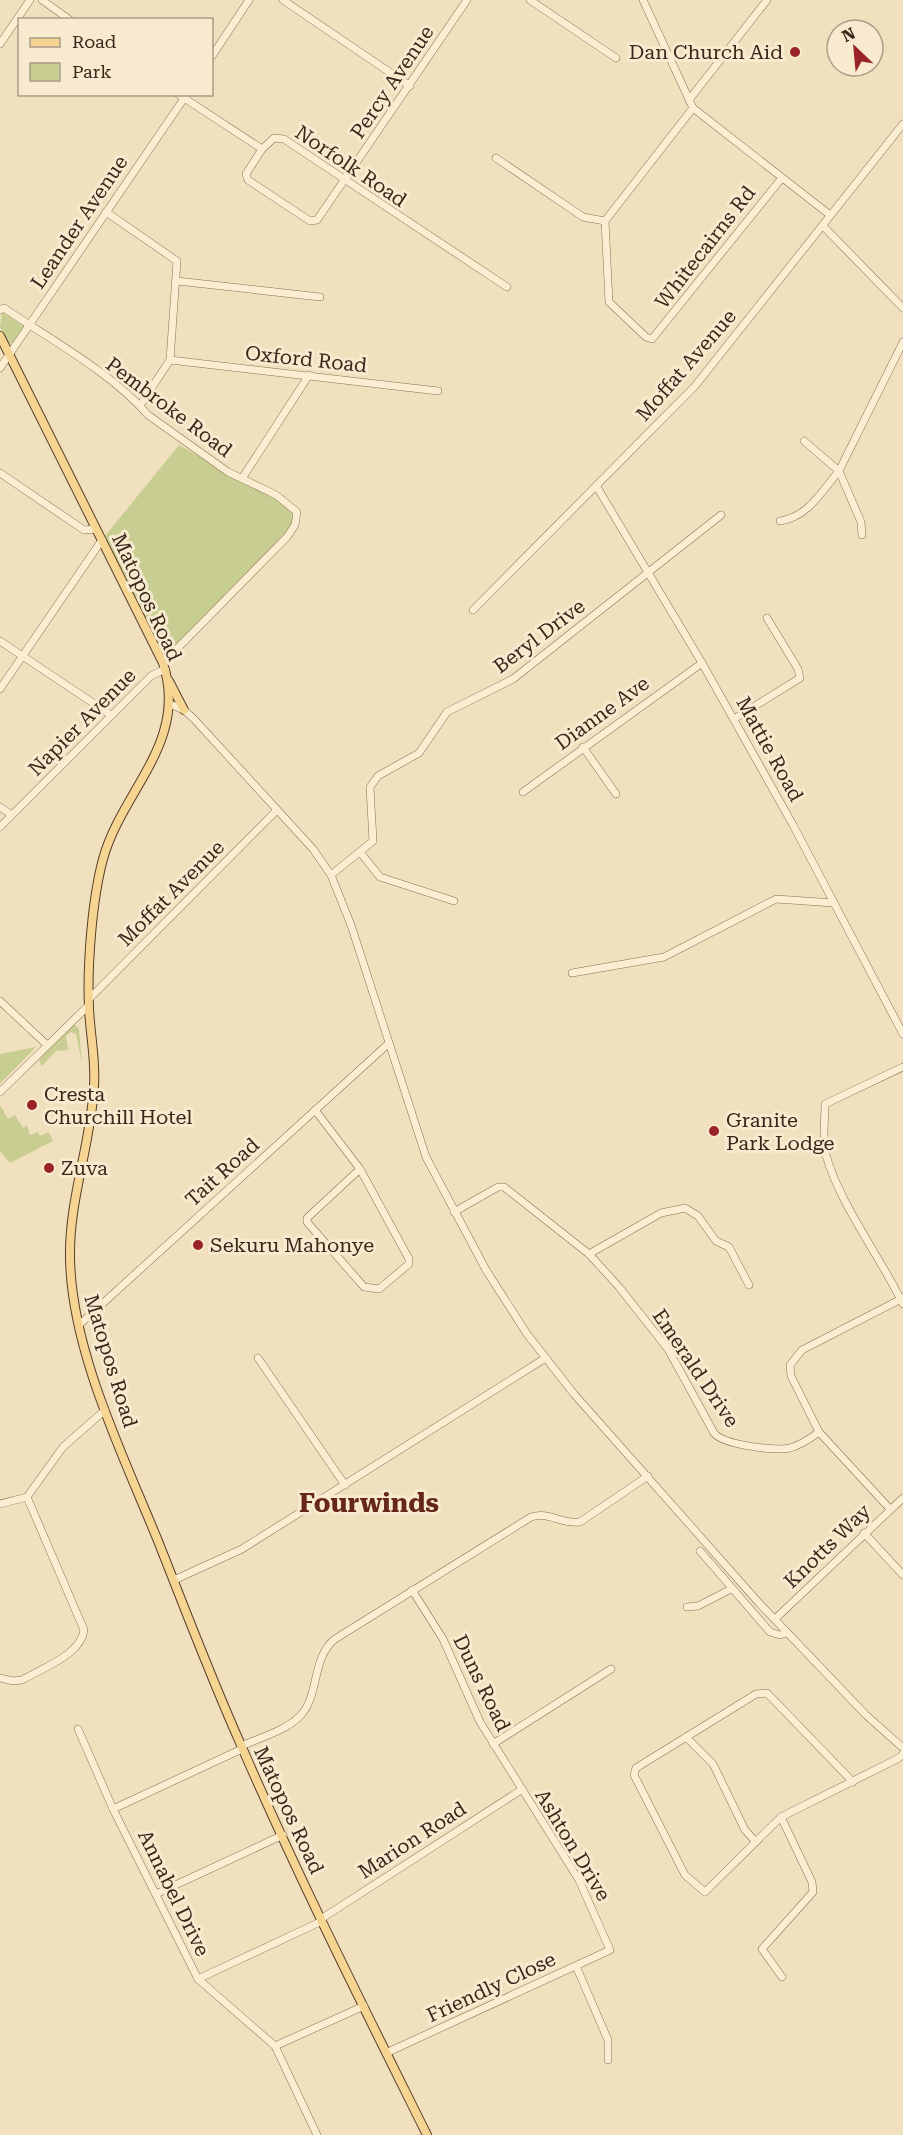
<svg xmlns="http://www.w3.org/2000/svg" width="903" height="2135" viewBox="0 0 903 2135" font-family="'Roboto Serif',serif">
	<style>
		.green { fill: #c8ce91 }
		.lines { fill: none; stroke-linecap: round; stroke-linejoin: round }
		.minor-casing { stroke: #897056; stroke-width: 8 }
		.major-casing { stroke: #563e2b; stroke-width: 10 }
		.minor { stroke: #faedd1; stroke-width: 7 }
		.major { stroke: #f6d593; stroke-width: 8 }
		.poi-dot { fill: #9a2326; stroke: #f7eace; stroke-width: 2 }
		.labels { text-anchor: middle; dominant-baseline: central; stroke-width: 6; stroke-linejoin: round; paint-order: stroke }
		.poi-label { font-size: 20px; fill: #37281b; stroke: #f7eace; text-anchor: start }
		.street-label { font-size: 20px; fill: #37281b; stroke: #f7eace }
		.district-label { font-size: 26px; font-weight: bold; fill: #662719; stroke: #f7eace }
	</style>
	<rect width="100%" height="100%" fill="#f0e0be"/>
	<g class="green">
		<path d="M2,312L25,327L13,343H8L0,327Z"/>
		<path d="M179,445L287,506L292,511L293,521L285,537L165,656L105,536Z"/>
		<path d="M75,1025L79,1029L82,1064L76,1034L71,1032L66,1036L68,1050L56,1051L42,1066L39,1060L70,1026Z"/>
		<path d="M36,1047L0,1084V1054Z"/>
		<path d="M0,1105L8,1119L15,1115L23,1128L27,1125L30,1135L38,1132L40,1136L49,1132L53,1141L10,1163L0,1151Z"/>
	</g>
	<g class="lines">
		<defs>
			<g id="minor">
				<path d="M42,0L70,20"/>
				<path d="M283,0L410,86"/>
				<path d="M530,0L616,58"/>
				<path d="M643,0L693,108L830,215"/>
				<path d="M0,44L30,0"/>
				<path d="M212,56L249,0"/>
				<path d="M178,94L262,149L274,138L284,139L507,287"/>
				<path d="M689,100L767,0"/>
				<path d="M262,149L246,174L248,180L310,221L317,220L467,0"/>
				<path d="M496,158L583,217L605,221L693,108"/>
				<path d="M106,212L177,261L170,360L141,404"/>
				<path d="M605,221L609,302L646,337L652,339L781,179"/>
				<path d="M823,226L903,308"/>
				<path d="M177,281L320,297"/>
				<path d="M0,310L4,308C51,340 112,373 148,415L228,472L276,495L297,512L295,525L287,537L163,663"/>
				<path d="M170,360L438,391"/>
				<path d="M0,368L185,97"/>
				<path d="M0,473L84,530L96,529"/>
				<path d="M243,477L309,375"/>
				<path d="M597,487L702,663L793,825L903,1034"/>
				<path d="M780,521C808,517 822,491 839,471L804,441"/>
				<path d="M862,535L861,522L839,471L903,342"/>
				<path d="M473,610L695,386L903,124"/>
				<path d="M0,641L111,715"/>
				<path d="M0,689L102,540"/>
				<path d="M170,704L184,710L194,719L313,849L331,875L351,925L426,1157L486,1270L527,1334L574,1394L759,1603L866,1715L903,1748"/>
				<path d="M734,719L800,678L798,669L767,618"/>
				<path d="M583,747L616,794"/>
				<path d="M523,792L702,663"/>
				<path d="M0,807L12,815"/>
				<path d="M0,827L151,676L165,669"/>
				<path d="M360,852L380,877L454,901"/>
				<path d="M331,875L373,841L370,787L378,776L419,753L447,712L513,679L721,515"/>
				<path d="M572,973L664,957L776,899L834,903"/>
				<path d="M89,999L276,811"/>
				<path d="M0,1001L46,1044"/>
				<path d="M903,1067L825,1104C825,1121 822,1140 826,1155C839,1203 881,1258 903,1304"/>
				<path d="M0,1092L89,1005"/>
				<path d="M315,1110L360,1169L409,1259V1264L379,1289L364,1287L307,1222V1218L360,1169"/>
				<path d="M454,1212L498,1187H504L589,1254L619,1287L668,1349L714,1433C723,1445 775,1451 790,1448C801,1445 811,1438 819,1432"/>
				<path d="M589,1254L661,1213L685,1208L698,1216L716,1241L729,1247L749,1285"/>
				<path d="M79,1325L388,1044"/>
				<path d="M258,1358L345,1485"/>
				<path d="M0,1504L27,1497L63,1447L105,1410"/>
				<path d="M890,1509L819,1432L791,1376L790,1365L802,1350L903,1298"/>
				<path d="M864,1533L903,1575"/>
				<path d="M700,1551L770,1632L780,1635L787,1633"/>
				<path d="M174,1580L242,1549L544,1359"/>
				<path d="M687,1607L698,1606L731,1589"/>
				<path d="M775,1619L903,1498"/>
				<path d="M0,1678L13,1681L22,1680C42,1668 81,1655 84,1630L27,1497"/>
				<path d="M78,1729L113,1809L198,1979L275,2046L317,2135"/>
				<path d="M686,1737L713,1764L745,1830L756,1842"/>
				<path d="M493,1744L611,1669"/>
				<path d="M241,1746C259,1738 287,1730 300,1716C320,1696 311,1658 335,1639L531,1517C549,1511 562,1525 580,1522L648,1476"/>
				<path d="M853,1782L767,1693L756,1694L636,1768L634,1775L685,1875L705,1892L781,1817L899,1758L903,1754"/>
				<path d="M113,1809L242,1749"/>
				<path d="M781,1817L812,1882L813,1892L762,1949L782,1977"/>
				<path d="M156,1894L283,1835"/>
				<path d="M321,1919L521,1790"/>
				<path d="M576,1966L608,2040V2060"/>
				<path d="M198,1979L322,1921"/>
				<path d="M275,2046L364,2006"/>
				<path d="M386,2053L610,1950L579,1880L480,1722L443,1639L412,1590"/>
			</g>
			<g id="major">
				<path d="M0,336L163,663C189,742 122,790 103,859C92,900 87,966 89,1008C90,1034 96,1060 94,1086C91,1144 69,1199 70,1257C71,1350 123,1455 158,1541C185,1609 211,1678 241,1745C298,1877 363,2006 427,2135"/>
				<path d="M169,681L184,710"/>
			</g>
		</defs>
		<use href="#minor" class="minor-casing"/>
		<use href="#major" class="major-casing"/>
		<use href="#minor" class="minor"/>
		<use href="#major" class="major"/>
	</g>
	<g class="poi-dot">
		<circle cx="795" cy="52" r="6"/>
		<circle cx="32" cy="1105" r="6"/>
		<circle cx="714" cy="1131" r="6"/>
		<circle cx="49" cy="1168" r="6"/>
		<circle cx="198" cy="1245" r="6"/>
	</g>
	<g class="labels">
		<g class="poi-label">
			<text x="783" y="52" text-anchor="end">Dan Church Aid</text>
			<text x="44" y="1094">Cresta<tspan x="44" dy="23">Churchill Hotel</tspan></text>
			<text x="726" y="1120">Granite<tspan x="726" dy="23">Park Lodge</tspan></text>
			<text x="61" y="1168">Zuva</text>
			<text x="210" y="1245">Sekuru Mahonye</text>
		</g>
		<g class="street-label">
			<text transform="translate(392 82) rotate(-56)">Percy Avenue</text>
			<text transform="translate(351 166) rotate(34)">Norfolk Road</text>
			<text transform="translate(79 222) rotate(-56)">Leander Avenue</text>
			<text transform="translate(705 247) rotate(-52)">Whitecairns Rd</text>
			<text transform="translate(306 359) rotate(6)">Oxford Road</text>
			<text transform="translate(686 365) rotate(-49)">Moffat Avenue</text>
			<text transform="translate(169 407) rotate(37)">Pembroke Road</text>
			<text transform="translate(147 597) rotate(65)">Matopos Road</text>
			<text transform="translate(539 636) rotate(-37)">Beryl Drive</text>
			<text transform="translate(602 713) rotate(-36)">Dianne Ave</text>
			<text transform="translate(82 722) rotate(-45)">Napier Avenue</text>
			<text transform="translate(770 749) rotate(61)">Mattie Road</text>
			<text transform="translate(171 893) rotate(-45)">Moffat Avenue</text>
			<text transform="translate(222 1172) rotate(-42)">Tait Road</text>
			<text transform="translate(111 1361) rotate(73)">Matopos Road</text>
			<text transform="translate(696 1368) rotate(56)">Emerald Drive</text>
			<text transform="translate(827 1546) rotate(-44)">Knotts Way</text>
			<text transform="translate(482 1683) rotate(64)">Duns Road</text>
			<text transform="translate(289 1810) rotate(65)">Matopos Road</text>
			<text transform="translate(412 1840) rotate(-33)">Marion Road</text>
			<text transform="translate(573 1845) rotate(59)">Ashton Drive</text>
			<text transform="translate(174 1893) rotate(64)">Annabel Drive</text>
			<text transform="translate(491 1987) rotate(-25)">Friendly Close</text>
		</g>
		<g class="district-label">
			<text x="369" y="1503">Fourwinds</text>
		</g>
	</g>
	<rect x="18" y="18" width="195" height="78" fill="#f7eace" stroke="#aa9c86" stroke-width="1.5"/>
	<rect x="30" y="38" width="30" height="9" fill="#f6d593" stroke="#aa9c86" stroke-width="1.5"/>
	<text x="72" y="48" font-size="18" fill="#37281b">Road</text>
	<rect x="30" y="63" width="30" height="18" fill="#c8ce91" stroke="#aa9c86" stroke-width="1.5"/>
	<text x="72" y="78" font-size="18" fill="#37281b">Park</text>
	<g transform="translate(855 48) rotate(334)"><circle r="28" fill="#f7eace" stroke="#aa9c86" stroke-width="1.5"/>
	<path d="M0-4.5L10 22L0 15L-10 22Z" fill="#9a2326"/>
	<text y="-9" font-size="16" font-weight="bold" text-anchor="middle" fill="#37281b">N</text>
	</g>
</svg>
